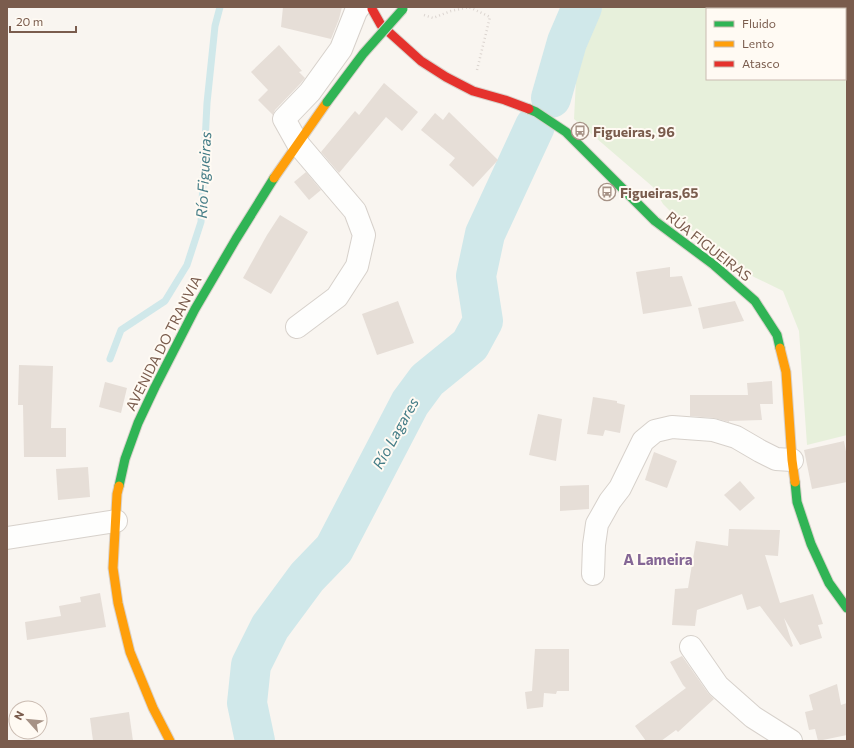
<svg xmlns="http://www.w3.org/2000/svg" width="854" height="748" viewBox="0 0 854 748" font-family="Commissioner,sans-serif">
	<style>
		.green { fill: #e7f0db; fill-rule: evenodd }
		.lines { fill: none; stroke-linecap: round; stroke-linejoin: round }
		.stream { stroke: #d0e8ea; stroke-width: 7 }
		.river { stroke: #d0e8ea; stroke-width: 40 }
		.building { fill: #e6ded7 }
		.street-casing { stroke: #d7d1cb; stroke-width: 24 }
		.fast-casing { stroke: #d9d2cb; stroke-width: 11 }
		.slow-casing { stroke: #d9d2cb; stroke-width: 11 }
		.jam-casing { stroke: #d9d2cb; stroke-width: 11 }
		.path { stroke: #dcd5d0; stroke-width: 2.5; stroke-dasharray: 1 3; stroke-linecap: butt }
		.street { stroke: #fefefd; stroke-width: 22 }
		.fast { stroke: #30b455; stroke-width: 9 }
		.slow { stroke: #ff9f0a; stroke-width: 9 }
		.jam { stroke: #e5322d; stroke-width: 9 }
		.fast-bridge-casing { stroke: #d9d2cb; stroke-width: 11; stroke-linecap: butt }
		.fast-bridge { stroke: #30b455; stroke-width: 9 }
		.labels { text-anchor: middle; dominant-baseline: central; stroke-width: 4; stroke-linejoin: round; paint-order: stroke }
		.poi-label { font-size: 14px; font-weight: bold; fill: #7a5c4d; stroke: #fffaf3; text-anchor: start }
		.street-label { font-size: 14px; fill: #7a5c4d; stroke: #fffaf3 }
		.water-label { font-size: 15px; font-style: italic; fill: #437c86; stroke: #fffaf3 }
		.neighbourhood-label { font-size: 15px; font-weight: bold; fill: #846695; stroke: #fffaf3 }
	</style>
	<rect width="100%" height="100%" fill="#f9f5f0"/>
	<path class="green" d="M594,7H847V435L807,445L799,331L783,291L754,277L682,223L663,204L653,187L574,119L577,60L585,27ZM707,9H845V79H707Z"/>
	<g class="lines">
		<path class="stream" d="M110,359L121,330L165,301L187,265L201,222L207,103L215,26L220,7"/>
		<g class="river">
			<path d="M551,98L567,42L582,7"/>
			<path d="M255,741L247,703L251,665L270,627L307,577L334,549L410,403L427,380L470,345L483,321L476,276L485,234L535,126"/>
		</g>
	</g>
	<g class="building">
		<path d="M283,7H342L339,19L331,39L281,27Z"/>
		<path d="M279,45L302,71L299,72L305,78L300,84L275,110L273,115L258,100L268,90L251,72Z"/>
		<path d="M384,83L418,112L402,131L386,117L339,173L321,152L355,111L359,115Z"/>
		<path d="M449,112L498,160L473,187L449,165L455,158L421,130L435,113L443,120Z"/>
		<path d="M306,172L321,190L309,200L294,182Z"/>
		<path d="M280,215L308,232L271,294L243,278L267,235Z"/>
		<path d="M670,267V277L682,276L692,306L643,314L636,272Z"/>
		<path d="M398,301L414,343L377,355L362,314Z"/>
		<path d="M735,301L744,321L703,329L698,308Z"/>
		<path d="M19,365L53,366L51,428H66V457H24L23,405H18Z"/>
		<path d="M772,381L773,404H760L762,420L729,421V422L714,418L690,416V395H748L747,383Z"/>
		<path d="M105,382L127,388L121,413L99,407Z"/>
		<path d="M593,397L617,401V403L625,405L620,433L605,430L603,436L587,434Z"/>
		<path d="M538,414L562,419L556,461L529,455Z"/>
		<path d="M844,441L847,457V482L812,489L804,450Z"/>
		<path d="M654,452L677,461L667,488L645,480Z"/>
		<path d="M88,467L90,497L58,500L56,469Z"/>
		<path d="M740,481L755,498L740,511L724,495Z"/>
		<path d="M589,485V509L560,511V486Z"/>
		<path d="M729,529L780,530L778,556L765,555L780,603L813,594L823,624L818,625L822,638L800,645L784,618L793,646L791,647L760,606L747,610L742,594L697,610L695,626L672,625L675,589L688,588L696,541L728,546Z"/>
		<path d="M100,593L106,627L27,640L25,622L61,616L59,606L81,602L80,597Z"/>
		<path d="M535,649H569V691H557L556,694L544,693L543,707L527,709L525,692L532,691Z"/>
		<path d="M682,656L708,693L714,699L678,732L676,730L661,741H646L635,726L686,688L683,685L670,662Z"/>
		<path d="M837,684L841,705L847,703V735L818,741L815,729L809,730L805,712L813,710L809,695Z"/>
		<path d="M129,712L133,741H93L90,718Z"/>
	</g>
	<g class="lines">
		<defs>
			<g id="street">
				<path d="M297,327L337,297L357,266L364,235L355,211L298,144L284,119L310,92L341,49L356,11L359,7"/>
				<path d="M7,538L116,521"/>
				<path d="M593,574L594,545L597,524L610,501L620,488L643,441L655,431L672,427L713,430L736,437L760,451L776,459L792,460"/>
				<path d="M691,647L718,686L753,717L791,741"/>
			</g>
			<g id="fast">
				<path d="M529,109L536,112L566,132L655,221L714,265L755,301L777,335L780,348"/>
				<path d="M795,482L797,502L811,544L829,583L847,608"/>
				<path d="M119,486L125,459L138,423L155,387L195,309L236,239L274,178"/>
			</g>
			<g id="slow">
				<path d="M274,178L327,102"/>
				<path d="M780,348L786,372L792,460L795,482"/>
				<path d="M119,486L117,494L113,568L118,603L130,652L153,708L170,741"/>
			</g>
			<path id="jam" d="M372,7V9L381,25L421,61L446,77L473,91L505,100L529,109"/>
		</defs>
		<use href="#street" class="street-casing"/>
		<use href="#fast" class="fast-casing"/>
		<use href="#slow" class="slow-casing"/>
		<use href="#jam" class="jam-casing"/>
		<path class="path" d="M424,15L433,18L451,11L469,7L490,17L477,70"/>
		<use href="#street" class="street"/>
		<use href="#fast" class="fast"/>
		<use href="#slow" class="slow"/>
		<use href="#jam" class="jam"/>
		<defs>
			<path id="fast-bridge" d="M327,102L363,54L403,9"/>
		</defs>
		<use href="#fast-bridge" class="fast-bridge-casing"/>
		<use href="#fast-bridge" class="fast-bridge"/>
	</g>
	<defs>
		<symbol id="bus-ring" viewBox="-11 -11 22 22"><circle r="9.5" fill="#fffaf3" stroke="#a69286" stroke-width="1.5"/><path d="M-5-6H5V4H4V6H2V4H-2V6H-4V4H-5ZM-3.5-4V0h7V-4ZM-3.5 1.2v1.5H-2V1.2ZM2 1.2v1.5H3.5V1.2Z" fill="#a69286"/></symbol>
	</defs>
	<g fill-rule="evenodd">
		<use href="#bus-ring" x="570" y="121" width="20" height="20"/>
		<use href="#bus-ring" x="597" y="182" width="20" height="20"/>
	</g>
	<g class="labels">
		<g class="poi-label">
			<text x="593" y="131">Figueiras, 96</text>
			<text x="620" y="192">Figueiras,65</text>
		</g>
		<g class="street-label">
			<text transform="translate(709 246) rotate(38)">RÚA FIGUEIRAS</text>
			<text transform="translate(163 343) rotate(-63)">AVENIDA DO TRANVIA</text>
		</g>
		<g class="water-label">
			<text transform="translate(203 175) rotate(-87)">Río Figueiras</text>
			<text transform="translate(395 433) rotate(-61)">Río Lagares</text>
		</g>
		<g class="neighbourhood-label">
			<text x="658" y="559">A Lameira</text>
		</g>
	</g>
	<rect width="854" height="748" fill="none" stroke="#7a5c4d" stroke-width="16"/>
	<rect x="706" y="8" width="140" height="72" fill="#fffaf3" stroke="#cabbb1"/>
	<rect x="714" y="21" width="20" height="6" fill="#30b455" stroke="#cabbb1"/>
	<text x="742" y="28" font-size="12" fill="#7a5c4d">Fluido</text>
	<rect x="714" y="41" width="20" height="6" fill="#ff9f0a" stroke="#cabbb1"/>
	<text x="742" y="48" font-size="12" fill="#7a5c4d">Lento</text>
	<rect x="714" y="61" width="20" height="6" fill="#e5322d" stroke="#cabbb1"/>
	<text x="742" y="68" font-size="12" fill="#7a5c4d">Atasco</text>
	<g transform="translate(28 720) rotate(297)"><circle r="19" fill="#fffaf3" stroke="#cabbb1"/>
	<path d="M0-3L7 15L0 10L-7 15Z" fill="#a69286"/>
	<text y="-6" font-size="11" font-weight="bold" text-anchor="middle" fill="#7a5c4d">N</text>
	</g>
	<path d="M10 26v6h66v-6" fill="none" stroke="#7a5c4d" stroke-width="2"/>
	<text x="16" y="26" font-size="12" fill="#7a5c4d" stroke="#fffaf3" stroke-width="3" paint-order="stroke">20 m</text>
</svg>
